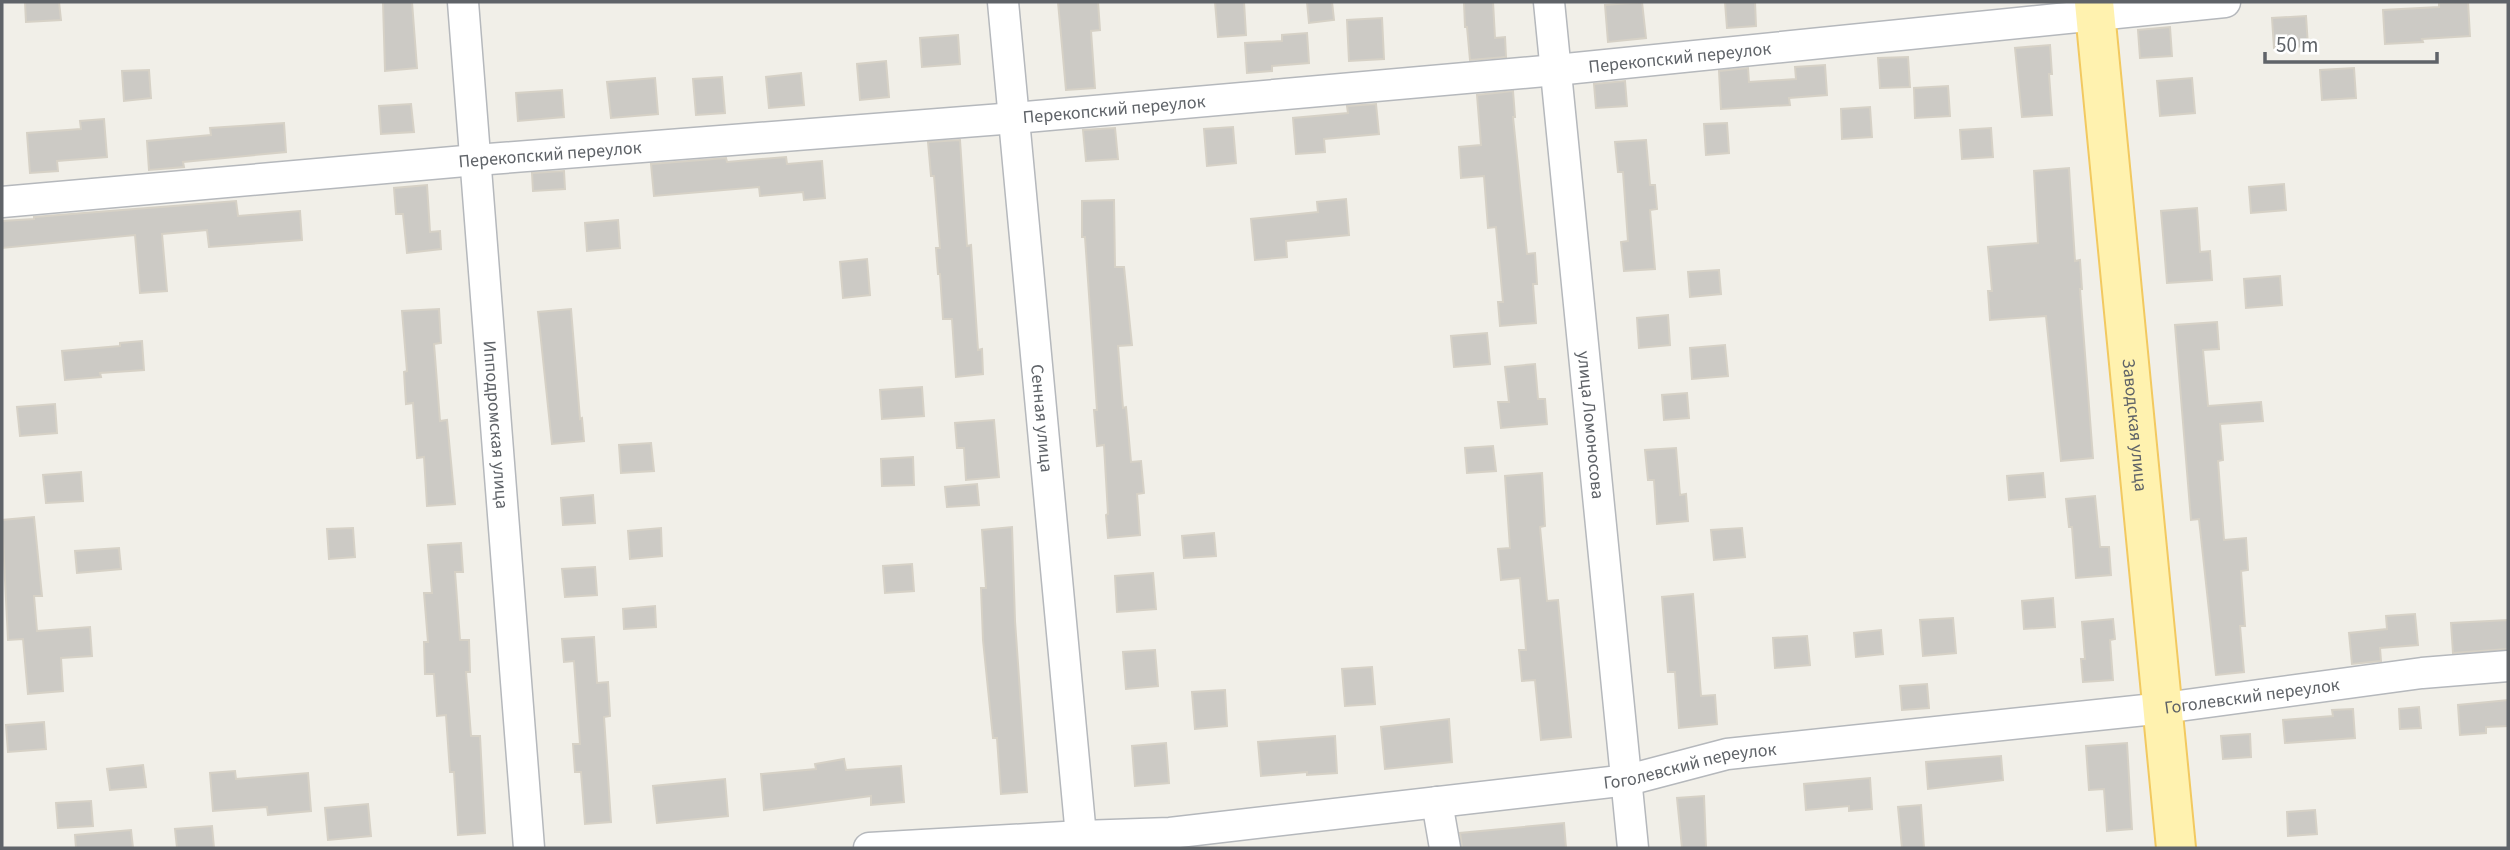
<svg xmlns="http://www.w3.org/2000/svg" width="2510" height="850" viewBox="0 0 2510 850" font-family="'Source Sans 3',sans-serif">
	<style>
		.building { fill: #cccac5; stroke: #d6d1c6; stroke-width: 2 }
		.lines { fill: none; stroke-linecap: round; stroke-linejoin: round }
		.minor-casing { stroke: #b5b8bc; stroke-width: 33 }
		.major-casing { stroke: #f2c960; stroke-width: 42 }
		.minor { stroke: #fff; stroke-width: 30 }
		.major { stroke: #fff2af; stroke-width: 38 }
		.labels { text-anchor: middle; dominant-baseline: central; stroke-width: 6; stroke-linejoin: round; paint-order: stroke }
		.street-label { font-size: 18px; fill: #5f6368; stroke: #fff }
	</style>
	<rect width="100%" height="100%" fill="#f1efe8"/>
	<g class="building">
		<path d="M25,2H59L61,20L26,22Z"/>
		<path d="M383,2H412L417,68L385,71Z"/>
		<path d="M1058,2H1098L1100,30L1091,31L1095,88L1066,90Z"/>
		<path d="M1215,2H1244L1246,35L1218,37Z"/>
		<path d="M1307,2H1332L1334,20L1309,23Z"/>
		<path d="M1464,2H1493L1495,38L1505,37L1506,57L1470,60L1467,27H1465Z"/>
		<path d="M1642,2L1646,38L1608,42L1605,5Z"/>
		<path d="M1725,2H1755L1756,26L1727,28Z"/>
		<path d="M2468,2L2470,36L2422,39L2423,42L2385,44L2383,10L2439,7V3Z"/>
		<path d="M2306,16L2308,46L2274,48L2272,18Z"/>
		<path d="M1382,18L1384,59L1349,61L1347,20Z"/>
		<path d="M2170,27L2172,56L2140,58L2138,30Z"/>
		<path d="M1307,33L1309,63L1272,66V71L1247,73L1245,43L1282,41V35Z"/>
		<path d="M958,35L960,64L922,67L920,38Z"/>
		<path d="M2050,45L2052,74H2049L2052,115L2022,117L2015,48Z"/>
		<path d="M1908,57L1910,87L1880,88L1878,58Z"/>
		<path d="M886,61L889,97L860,100L857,64Z"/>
		<path d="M1825,65L1827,95L1789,98L1790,105L1721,109L1719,71L1748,68L1749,82L1796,79L1795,67Z"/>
		<path d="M2354,68L2356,98L2322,100L2320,70Z"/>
		<path d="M149,70L151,98L124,101L122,71Z"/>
		<path d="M801,73L804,105L769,108L766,77Z"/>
		<path d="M722,77L725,113L696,115L693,79Z"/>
		<path d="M655,78L658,114L611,118L607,82Z"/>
		<path d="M2192,78L2195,113L2160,116L2157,81Z"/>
		<path d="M1625,81L1627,106L1596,108L1594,84Z"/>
		<path d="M1948,86L1950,116L1915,118L1914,88Z"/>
		<path d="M562,90L564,117L518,121L516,93Z"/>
		<path d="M1513,91L1515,117H1513L1527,254L1535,253L1537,284H1533L1536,323L1500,326L1498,302H1503L1496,227L1488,228L1484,176L1461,178L1459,147L1481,145L1477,95Z"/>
		<path d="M411,104L414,132L381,134L379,106Z"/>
		<path d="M1376,104L1379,134L1324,139L1325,152L1296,154L1293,118L1348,113L1347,106Z"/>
		<path d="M1870,107L1872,137L1842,139L1841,109Z"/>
		<path d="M104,119L107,157L57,161L58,171L30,173L27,133L81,129L80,121Z"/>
		<path d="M284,123L286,152L183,162L184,167L149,170L147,141L211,135L210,128Z"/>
		<path d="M1727,123L1729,153L1706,155L1704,124Z"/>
		<path d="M1233,127L1236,163L1207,166L1204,129Z"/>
		<path d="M1115,128L1118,159L1086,161L1083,130Z"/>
		<path d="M1991,128L1993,157L1962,159L1960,130Z"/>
		<path d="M960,140L967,246L971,245L978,350L982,349L983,374L956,377L952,319H943L940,274H938L936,248H940L934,176H931L928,142Z"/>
		<path d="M1646,140L1650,185H1655L1657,209L1650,210L1655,269L1624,271L1621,242L1628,241L1623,172H1618L1615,142Z"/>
		<path d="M786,157L787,164L822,161L825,198L804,200L803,192L760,196L759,187L654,196L651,164L726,158L727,162Z"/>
		<path d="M2069,168L2075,261L2080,260L2082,289H2080L2093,458L2061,461L2046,316L1990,320L1988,291H1992L1988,247L2038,243L2034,171Z"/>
		<path d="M564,171L565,189L533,191L532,173Z"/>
		<path d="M2284,184L2286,210L2251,213L2249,187Z"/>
		<path d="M427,185L430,232L440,231L441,249L407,253L403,214H396L394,188Z"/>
		<path d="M1346,199L1349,235L1286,241L1287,257L1255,260L1251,219L1318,212L1317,202Z"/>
		<path d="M1114,200L1115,267H1124L1132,345L1118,346L1123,408L1126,407L1131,462L1141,461L1144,493L1137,494L1140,535L1108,538L1106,515L1108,514L1104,445L1097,446L1094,410H1097L1085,237H1082V201Z"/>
		<path d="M236,201L238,216L300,211L302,240L209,247L207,230L162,234L167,291L140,293L135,235L2,248V221L34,219V217Z"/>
		<path d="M2197,208L2200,252L2210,251L2212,280L2167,283L2161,211Z"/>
		<path d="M618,220L620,248L587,251L585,223Z"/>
		<path d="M867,259L870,295L843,298L840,262Z"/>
		<path d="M1719,270L1721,294L1690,297L1688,272Z"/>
		<path d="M2280,276L2282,305L2246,308L2244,279Z"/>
		<path d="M439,309L441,343L434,344L440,421L447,420L455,504L427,506L424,457L417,458L413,403L406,404L404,372L407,371L402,311Z"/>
		<path d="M571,309L580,419L582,418L584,441L552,444L538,312Z"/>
		<path d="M1668,315L1670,345L1639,348L1637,318Z"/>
		<path d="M2217,322L2219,349L2203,350L2208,406L2261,402L2263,421L2220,424L2223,460L2218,461L2224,540L2246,538L2248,570L2241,571L2245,626H2240L2244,672L2216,675L2199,519L2191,520L2175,325Z"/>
		<path d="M1487,333L1490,364L1454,367L1451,336Z"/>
		<path d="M142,341L144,370L100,373L101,377L65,380L62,351L120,346V343Z"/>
		<path d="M1725,345L1728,376L1692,379L1690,348Z"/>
		<path d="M1535,364L1538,399H1545L1547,424L1501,428L1498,402H1509L1505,367Z"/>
		<path d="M922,387L924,416L882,419L880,390Z"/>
		<path d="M1687,393L1689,418L1664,420L1662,395Z"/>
		<path d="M55,404L57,433L20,436L17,407Z"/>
		<path d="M994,420L999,477L966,480L964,448H957L955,423Z"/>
		<path d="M651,443L654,471L621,473L619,445Z"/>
		<path d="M1493,446L1496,471L1467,473L1465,448Z"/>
		<path d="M1676,448L1680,495L1686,494L1688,521L1657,524L1654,480H1648L1645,450Z"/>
		<path d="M913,457L914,485L882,486L881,459Z"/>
		<path d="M81,472L83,501L46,503L43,475Z"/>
		<path d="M1542,473L1545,526L1540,527L1547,601L1558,600L1571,737L1541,740L1535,680L1522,681L1519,650H1526L1520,578L1501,580L1498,549L1510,548L1505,476Z"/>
		<path d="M2043,473L2045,497L2009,500L2007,476Z"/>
		<path d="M977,484L979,505L947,507L945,487Z"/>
		<path d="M593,495L595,523L563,525L561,498Z"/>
		<path d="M2095,496L2100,547H2109L2111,575L2076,578L2072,527H2069L2066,499Z"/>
		<path d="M34,517L42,596H34L37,631L90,627L92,656L61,658L63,691L28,694L23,639L8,640L2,520Z"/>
		<path d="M1012,527L1015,621L1027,792L1001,794L997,738H993L983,640L981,588H986L982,530Z"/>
		<path d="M353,528L355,557L329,559L327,529Z"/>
		<path d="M661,528L662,556L630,559L628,531Z"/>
		<path d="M1742,528L1745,557L1714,560L1711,530Z"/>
		<path d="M1214,533L1216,556L1184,558L1182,536Z"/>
		<path d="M461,543L463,572H455L460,640H469L470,672H466L471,736H480L485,833L458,835L454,772H450L446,715L437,716L434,674H425L424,642H428L424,593H432L428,545Z"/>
		<path d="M119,548L121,569L77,573L75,551Z"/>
		<path d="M912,564L914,591L885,593L883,566Z"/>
		<path d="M595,567L597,595L565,597L562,569Z"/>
		<path d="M1153,573L1156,609L1117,612L1115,576Z"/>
		<path d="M1693,594L1701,696L1715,695L1717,724L1679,728L1675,672H1668L1662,597Z"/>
		<path d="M2053,598L2055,627L2024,629L2022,601Z"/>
		<path d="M655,606L656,627L624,629L623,609Z"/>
		<path d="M2415,614L2418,645L2380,648L2381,661L2352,664L2349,633L2387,629L2386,616Z"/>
		<path d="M1953,618L1956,653L1923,656L1920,620Z"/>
		<path d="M2113,619L2115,639L2110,640L2113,680L2083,682L2081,659H2085L2082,622Z"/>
		<path d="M2508,620V649L2453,653L2451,623Z"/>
		<path d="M1881,630L1883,654L1856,657L1854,633Z"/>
		<path d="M1807,636L1810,665L1775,668L1773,638Z"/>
		<path d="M594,637L597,683L608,682L610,716L604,717L611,822L585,824L581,772H575L573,744H580L574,661L564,662L562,639Z"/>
		<path d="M1155,650L1158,686L1126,689L1123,652Z"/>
		<path d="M1372,667L1375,704L1345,706L1342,669Z"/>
		<path d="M1927,684L1929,708L1902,710L1900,686Z"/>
		<path d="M1225,690L1227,726L1195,729L1192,692Z"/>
		<path d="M2508,700V726L2486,727V733L2460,735L2458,705Z"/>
		<path d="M2419,707L2421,728L2400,729L2399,709Z"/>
		<path d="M2353,709L2355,738L2285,743L2283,720L2333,716L2332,710Z"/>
		<path d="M1449,719L1452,762L1385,769L1381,727Z"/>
		<path d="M44,722L46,749L8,752L6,725Z"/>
		<path d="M2250,734L2251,757L2223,759L2221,736Z"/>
		<path d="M1335,736L1337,773L1307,775V772L1261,776L1258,742Z"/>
		<path d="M1166,743L1169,783L1135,786L1132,746Z"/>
		<path d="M2127,743L2132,829L2107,831L2104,789L2089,790L2086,746Z"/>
		<path d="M2001,756L2003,780L1928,789L1926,762Z"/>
		<path d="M844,759L846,770L901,766L904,802L871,805V796L764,810L761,774L816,769L815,764Z"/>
		<path d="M143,765L146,787L110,790L107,769Z"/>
		<path d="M235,771L236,779L308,773L311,811L268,815L267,807L213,811L210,773Z"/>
		<path d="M1870,778L1872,809L1849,811V806L1806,810L1804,784Z"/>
		<path d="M725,779L728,816L657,823L653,786Z"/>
		<path d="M1704,796L1706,848H1682L1677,798Z"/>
		<path d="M91,801L93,826L58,828L56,803Z"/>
		<path d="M368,804L371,836L328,840L325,808Z"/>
		<path d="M1921,805L1924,848H1902L1898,807Z"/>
		<path d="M2315,810L2317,834L2288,836L2287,812Z"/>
		<path d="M1564,823L1566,848H1462L1460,833Z"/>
		<path d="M212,826L214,848H177L175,829Z"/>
		<path d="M131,830L133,848H76L75,835Z"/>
	</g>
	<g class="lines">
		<defs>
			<g id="minor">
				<path id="s1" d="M463,2L529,848"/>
				<path id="s2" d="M1003,2L1081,836"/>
				<path id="s3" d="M1549,2L1633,848"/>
				<path id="s4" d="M2,202L476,160L1015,118L1556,70L2225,2"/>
				<path d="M1437,802L1445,848"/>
				<path id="s5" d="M869,848L1081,836L1170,833L1628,780L1727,754L2164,708L2422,673L2508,666"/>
			</g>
			<g id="major">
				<path id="s6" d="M2094,2L2176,848"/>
			</g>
		</defs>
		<use href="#minor" class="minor-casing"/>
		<use href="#major" class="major-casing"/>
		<use href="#minor" class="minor"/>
		<use href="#major" class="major"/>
	</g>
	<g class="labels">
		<g class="street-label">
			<text stroke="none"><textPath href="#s4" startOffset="1684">Перекопский переулок</textPath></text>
			<text stroke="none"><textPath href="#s4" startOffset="1116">Перекопский переулок</textPath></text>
			<text stroke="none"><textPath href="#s4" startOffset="550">Перекопский переулок</textPath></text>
			<text stroke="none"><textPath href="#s2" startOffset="418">Сенная улица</textPath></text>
			<text stroke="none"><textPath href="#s1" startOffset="424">Ипподромская улица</textPath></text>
			<text stroke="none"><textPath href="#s3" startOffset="425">улица Ломоносова</textPath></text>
			<text stroke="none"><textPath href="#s6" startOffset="425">Заводская улица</textPath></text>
			<text stroke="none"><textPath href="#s5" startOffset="1393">Гоголевский переулок</textPath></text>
			<text stroke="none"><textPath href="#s5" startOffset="826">Гоголевский переулок</textPath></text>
		</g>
	</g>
	<rect width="2510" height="850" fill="none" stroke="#5f6368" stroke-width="7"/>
	<path d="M2265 52v10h172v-10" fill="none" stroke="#5f6368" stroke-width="3.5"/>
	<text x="2276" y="52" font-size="21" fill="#5f6368" stroke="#ffffff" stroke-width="5" paint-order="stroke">50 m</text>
</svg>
